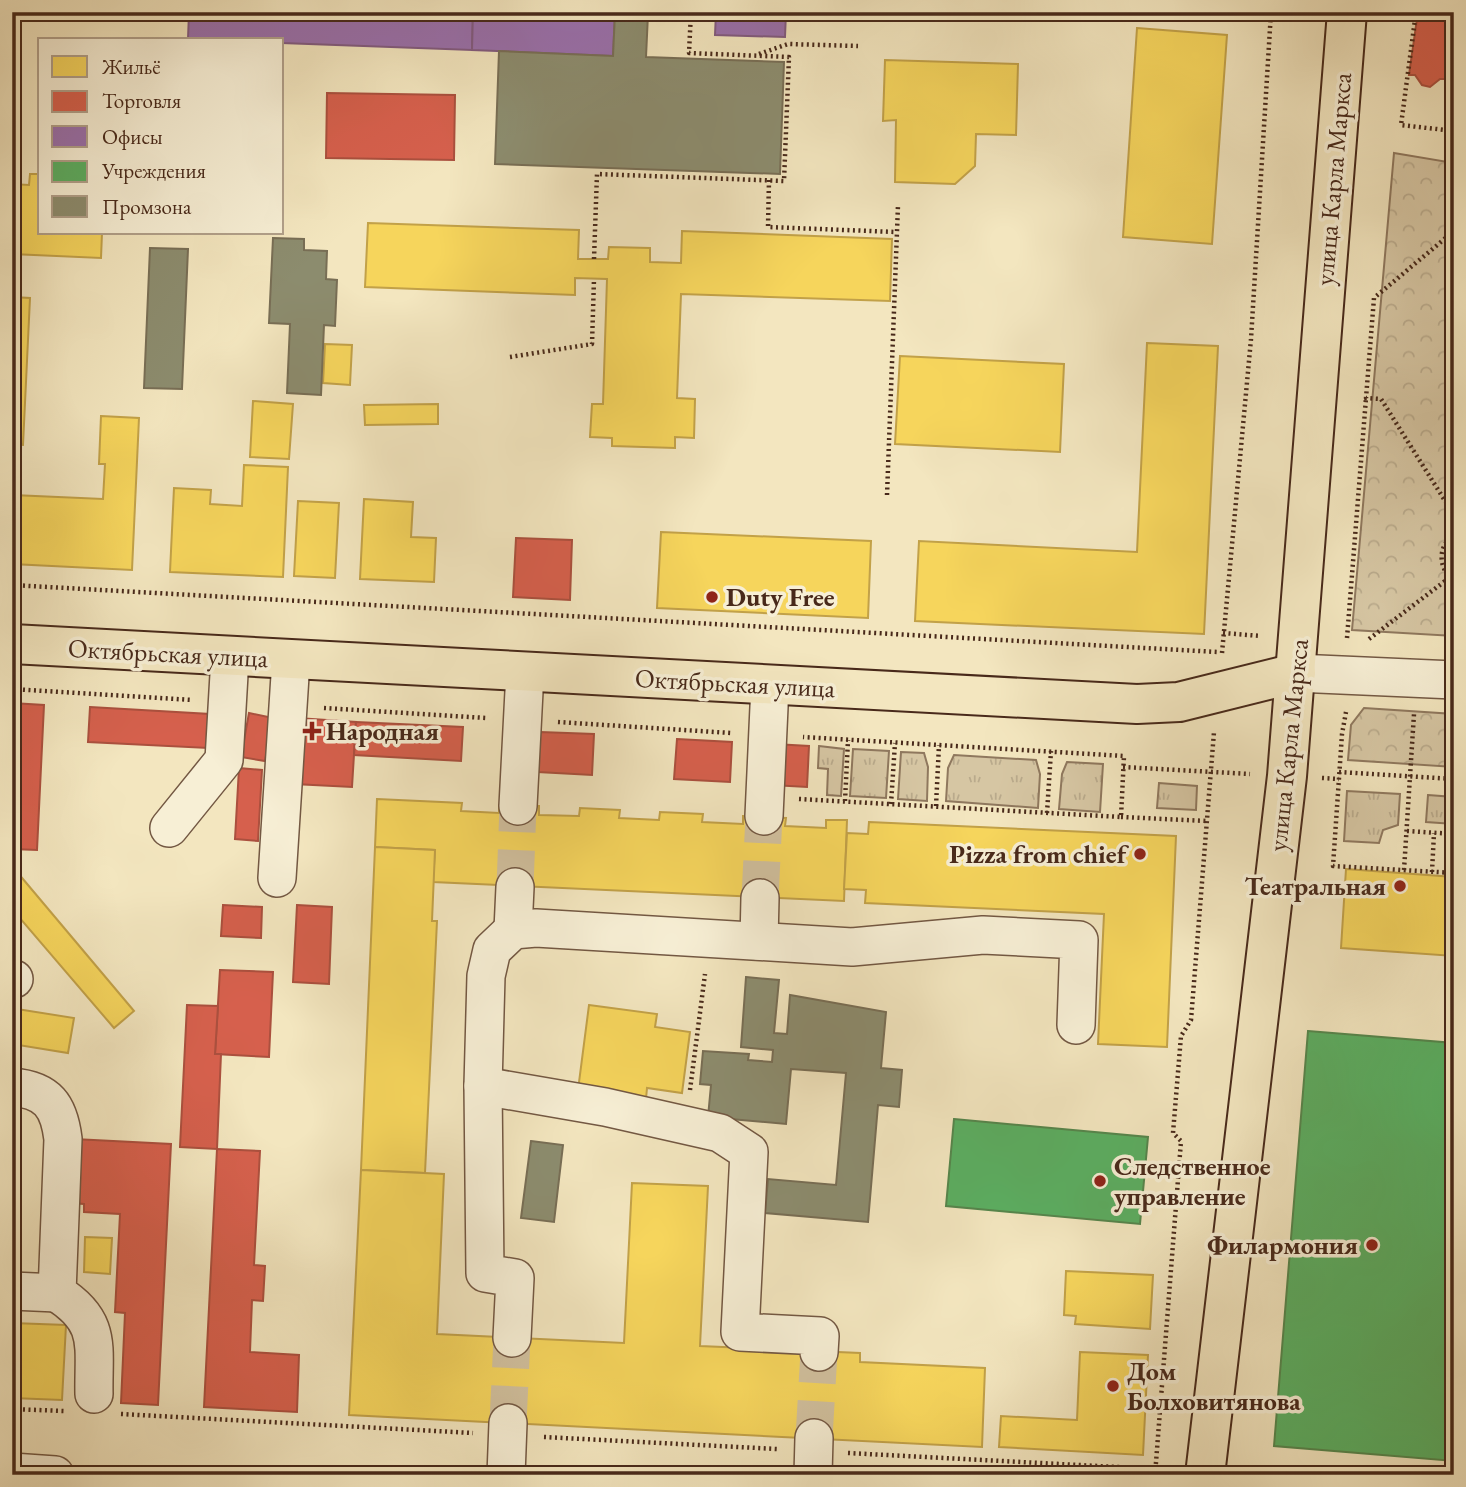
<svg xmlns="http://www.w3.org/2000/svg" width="1466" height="1487" viewBox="0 0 1466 1487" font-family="'EB Garamond',serif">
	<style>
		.grass { fill: url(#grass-tufts); stroke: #8f785e; stroke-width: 2 }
		.forest { fill: url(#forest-crowns); stroke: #8f785e; stroke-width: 2 }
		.homes { fill: #f6d55c; stroke: #c2a148; stroke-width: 2 }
		.shops { fill: #d6604d; stroke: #ab503e; stroke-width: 2 }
		.offices { fill: #9970ab; stroke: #815b80; stroke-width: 2 }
		.public { fill: #5aae61; stroke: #55864c; stroke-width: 2 }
		.industry { fill: #8c8c6e; stroke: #786e55; stroke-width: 2 }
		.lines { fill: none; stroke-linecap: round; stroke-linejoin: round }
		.minor-tunnel { stroke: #d1c09e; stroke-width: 37; stroke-dasharray: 37 18; stroke-linecap: butt }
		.minor-casing { stroke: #735843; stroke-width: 40 }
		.major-casing { stroke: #48291a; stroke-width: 42 }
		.path { stroke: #48291a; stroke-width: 4.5; stroke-dasharray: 2 3.5; stroke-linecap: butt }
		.minor { stroke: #f7efd5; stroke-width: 37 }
		.major { stroke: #f3e6bf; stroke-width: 38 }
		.poi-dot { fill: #8f2418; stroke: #f7efd5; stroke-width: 2.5 }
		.labels { text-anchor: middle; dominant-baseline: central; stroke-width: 7; stroke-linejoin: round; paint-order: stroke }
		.street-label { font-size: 26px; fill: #48291a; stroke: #f7efd5 }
		.poi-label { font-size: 26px; font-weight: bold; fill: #48291a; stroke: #f7efd5; text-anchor: start }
	</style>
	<defs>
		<pattern id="grass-tufts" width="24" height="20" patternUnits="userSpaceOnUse" patternTransform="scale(1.75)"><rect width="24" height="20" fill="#d6c6a3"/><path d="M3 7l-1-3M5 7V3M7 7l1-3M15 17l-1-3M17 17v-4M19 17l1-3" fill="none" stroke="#b9aa8c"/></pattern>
		<pattern id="forest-crowns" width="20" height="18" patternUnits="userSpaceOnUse" patternTransform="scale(1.75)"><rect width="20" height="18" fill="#d6c6a3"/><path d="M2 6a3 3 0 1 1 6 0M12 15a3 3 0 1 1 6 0" fill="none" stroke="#b9aa8c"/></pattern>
	</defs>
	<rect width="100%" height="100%" fill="#f3e6bf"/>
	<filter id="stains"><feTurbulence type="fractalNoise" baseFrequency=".00286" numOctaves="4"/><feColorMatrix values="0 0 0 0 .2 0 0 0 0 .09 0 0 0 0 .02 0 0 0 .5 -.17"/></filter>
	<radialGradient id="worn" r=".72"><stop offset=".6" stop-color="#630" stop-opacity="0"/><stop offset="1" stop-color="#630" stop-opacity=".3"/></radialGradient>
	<g class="grass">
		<path d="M819,746L844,749L841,796L827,795L828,769L818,768Z"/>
		<path d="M853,749L889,751L886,798L850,796Z"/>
		<path d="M901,752L924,753L928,767L927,801L898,799Z"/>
		<path d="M954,755L1036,760L1040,774L1038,808L946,801L948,768Z"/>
		<path d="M1067,762L1103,764L1100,812L1059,809L1062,774Z"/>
		<path d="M1159,783L1197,786L1196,810L1157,808Z"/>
		<path d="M1347,791L1400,794L1398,825L1383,830L1379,843L1344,841Z"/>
		<path d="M1428,795L1454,797V824L1426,822Z"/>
	</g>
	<g class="forest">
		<path d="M1394,153L1454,163V636L1352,630Z"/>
		<path d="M1364,708L1454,714V767L1348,760L1351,725Z"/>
	</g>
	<g class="homes">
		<path d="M1137,28L1227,35L1212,244L1123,237Z"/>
		<path d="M885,60L1018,64L1016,135L976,134L975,166L955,184L895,182L896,120L883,121Z"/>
		<path d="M30,174H40V233H102L101,258L12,254V184L29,185Z"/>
		<path d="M368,223L579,230L578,259H608L609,247L650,248V262L681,263L682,231L892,239L890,301L681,294L677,398L695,399L694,438L675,437V448L612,446V438L590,437L592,404H603L607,279L575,278V295L365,287Z"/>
		<path d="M12,297L30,298L23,445L12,444Z"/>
		<path d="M1147,343L1218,346L1204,634L915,621L919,541L1137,552Z"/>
		<path d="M325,344L352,345L350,385L323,383Z"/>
		<path d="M900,356L1064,364L1060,452L895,444Z"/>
		<path d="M253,401L293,404L289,459L250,457Z"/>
		<path d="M438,404V424L365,425L364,405Z"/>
		<path d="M101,416L139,418L132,570L12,564V465L13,495L103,499L105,464H99Z"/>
		<path d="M244,465L288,467L283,577L170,572L174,488L211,490L210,504L242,506Z"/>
		<path d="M364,499L413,502L411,537L436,538L434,582L360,579Z"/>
		<path d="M298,501L339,503L335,578L294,576Z"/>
		<path d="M661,532L871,541L868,618L657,608Z"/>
		<path d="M377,799L462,803L461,811L499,813V805L539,806V815L579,816L580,808L620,810L619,818L659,820L660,812L703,814L702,822L743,824V816L786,818L785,826L826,828V820H847L844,901L433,882L435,850L375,847Z"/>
		<path d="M869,822L1176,836L1167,1047L1098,1044L1104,914L865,903L866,890L844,889L847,833L868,834Z"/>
		<path d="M375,847L435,850L432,921H437L425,1173L361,1170Z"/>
		<path d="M12,866L134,1011L114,1028L12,909Z"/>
		<path d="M1346,869L1454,877V956L1341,948Z"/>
		<path d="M589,1005L657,1014L655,1027L690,1032L682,1093L647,1088L646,1099L578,1090Z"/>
		<path d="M17,1009L74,1018L68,1053L12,1044Z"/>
		<path d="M361,1170L444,1174L437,1334L624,1343L632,1183L708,1186L700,1346L860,1353V1362L985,1368L982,1447L349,1415Z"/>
		<path d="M85,1237L112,1238L110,1274L84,1272Z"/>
		<path d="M1066,1271L1153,1275L1150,1329L1075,1324L1076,1316L1064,1315Z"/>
		<path d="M12,1323L66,1325L62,1400L12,1398Z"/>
		<path d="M1080,1352L1148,1355L1143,1455L999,1447L1001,1416L1077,1420Z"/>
	</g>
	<g class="shops">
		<path d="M1418,12H1454V68H1448L1447,79H1440L1430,87L1422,85L1415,75H1409Z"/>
		<path d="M327,93L455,95L454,160L326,158Z"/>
		<path d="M516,538L572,540L570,600L513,597Z"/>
		<path d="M12,703L44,705L37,850L12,849Z"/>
		<path d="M90,707L210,714L208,748L88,742Z"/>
		<path d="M249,713L273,718L265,761L241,757Z"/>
		<path d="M297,718L356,722L352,787L294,784Z"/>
		<path d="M356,722L463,727L461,761L354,755Z"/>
		<path d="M540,732L594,734L592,775L538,772Z"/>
		<path d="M677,739L732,742L730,782L674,779Z"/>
		<path d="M774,744L809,746L807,787L772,785Z"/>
		<path d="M239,768L262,770L258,841L235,839Z"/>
		<path d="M223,905L262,907L261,938L221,936Z"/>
		<path d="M297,905L332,907L329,984L293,982Z"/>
		<path d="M220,970L273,972L269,1057L215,1054Z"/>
		<path d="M187,1005L218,1006L215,1054H221L217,1149L180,1147Z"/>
		<path d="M74,1139L171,1144L158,1405L121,1403L125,1313L115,1312L120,1214L84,1212V1204L71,1203Z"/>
		<path d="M217,1149L260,1151L254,1265L265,1266L263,1301L252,1300L250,1352L299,1355L297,1412L204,1407Z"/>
	</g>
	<g class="offices">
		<path d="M189,12H473L472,50L282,43V40L188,39Z"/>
		<path d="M473,12L615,13L613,56L472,50Z"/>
		<path d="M716,12H786L785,37L715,35Z"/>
	</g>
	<g class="public">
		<path d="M1308,1031L1454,1043V1461L1274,1446Z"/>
		<path d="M954,1119L1148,1137L1140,1224L946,1206Z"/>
	</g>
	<g class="industry">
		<path d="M615,13L648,14L646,57L784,62L780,174L495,164L499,51L613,56Z"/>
		<path d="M273,238L304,239V250L327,251L326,279L337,280L335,326L324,325L321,395L287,393L290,324L269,323Z"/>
		<path d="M150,248L188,249L182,389L144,388Z"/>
		<path d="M746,977L779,980L774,1033L787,1034L790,995L886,1012L881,1068L902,1070L899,1107L878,1105L868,1222L765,1213L768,1179L836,1185L846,1073L791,1069L786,1124L708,1117L711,1085L700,1084L703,1051L749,1054L748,1060L772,1062L773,1050L741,1047Z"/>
		<path d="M531,1141L563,1145L554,1222L521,1218Z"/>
	</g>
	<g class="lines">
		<g class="minor-tunnel">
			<path d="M515,887L518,806"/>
			<path d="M760,898L764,816"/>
			<path d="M508,1423L512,1338"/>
			<path d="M814,1438L819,1352"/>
		</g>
		<defs>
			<g id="minor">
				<path d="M1296,673L1454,680"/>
				<path d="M518,806L525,672"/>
				<path d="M764,816L770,685"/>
				<path d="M169,828L224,760L230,657"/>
				<path d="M277,878L291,660"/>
				<path d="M513,930L515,887"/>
				<path d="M759,941L760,898"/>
				<path d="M12,979H14"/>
				<path d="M483,1086L605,1107L720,1133L749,1152L740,1332L820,1336L819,1352"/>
				<path d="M12,1087C48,1090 59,1106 63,1139L57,1293C103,1322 93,1347 94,1394"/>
				<path d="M12,1291L57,1293"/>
				<path d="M512,1338L515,1278L485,1273L483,1086L486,976L492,950L513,930L536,928L852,947L983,935L1079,940L1076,1025"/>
				<path d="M12,1472L55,1475"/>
				<path d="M506,1475L508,1423"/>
				<path d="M813,1475L814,1438"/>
			</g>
			<g id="major">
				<path d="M12,644L1137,704L1179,702L1296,673"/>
				<path d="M1205,1475L1287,776L1347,12"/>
			</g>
		</defs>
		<use href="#minor" class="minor-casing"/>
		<use href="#major" class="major-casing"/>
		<g class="path">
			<path d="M1416,12L1401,125L1454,131"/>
			<path d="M759,54L788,44L858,46"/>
			<path d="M1448,131L1454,139"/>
			<path d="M769,180L768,227L896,232"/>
			<path d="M1454,231L1374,298L1366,398L1381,399L1454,515"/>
			<path d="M594,259L597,174L784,181L789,57L689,53L691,12"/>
			<path d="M510,357L592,344L594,279"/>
			<path d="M887,495L898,205"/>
			<path d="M1454,534C1437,547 1438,568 1454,582"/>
			<path d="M12,585L1217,652"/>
			<path d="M1223,633L1261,636"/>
			<path d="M1347,638L1366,398"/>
			<path d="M1369,639L1449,578"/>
			<path d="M1222,653L1251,339L1271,12"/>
			<path d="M12,689L193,700"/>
			<path d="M324,708L486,718"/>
			<path d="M1346,712L1342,734L1333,866L1454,873"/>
			<path d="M558,722L731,733"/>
			<path d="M1123,767L1250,774"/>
			<path d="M1339,772L1454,779"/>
			<path d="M1322,778L1339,779"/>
			<path d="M799,799L1121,817L1124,756L803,737"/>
			<path d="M845,801L848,740"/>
			<path d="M891,804L895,743"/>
			<path d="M936,806L939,745"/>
			<path d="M1047,813L1051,751"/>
			<path d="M1121,817L1207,821"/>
			<path d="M1407,831L1454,834"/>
			<path d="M1404,870L1414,714"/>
			<path d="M1432,872L1434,833"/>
			<path d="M690,1090L705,974"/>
			<path d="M12,1409L64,1411"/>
			<path d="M121,1414L473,1433"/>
			<path d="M544,1437L777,1449"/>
			<path d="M848,1453L1156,1469"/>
			<path d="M1155,1475L1181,1141L1173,1133L1181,1036L1191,1020L1214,732"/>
		</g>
		<use href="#minor" class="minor"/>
		<use href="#major" class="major"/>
	</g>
	<g class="poi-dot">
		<circle cx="712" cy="597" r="7"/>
		<path d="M308.5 720.5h7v7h7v7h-7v7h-7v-7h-7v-7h7z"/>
		<circle cx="1140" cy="854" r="7"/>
		<circle cx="1400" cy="886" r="7"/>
		<circle cx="1100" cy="1181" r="7"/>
		<circle cx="1372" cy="1245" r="7"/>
		<circle cx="1113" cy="1386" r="7"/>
	</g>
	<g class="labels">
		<g class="street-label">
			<text transform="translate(1333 179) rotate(-85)">улица Карла Маркса</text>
			<text transform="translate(168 653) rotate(3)">Октябрьская улица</text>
			<text transform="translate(735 683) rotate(3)">Октябрьская улица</text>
			<text transform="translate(1288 745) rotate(-84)">улица Карла Маркса</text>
		</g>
		<g class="poi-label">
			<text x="726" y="597">Duty Free</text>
			<text x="326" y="731">Народная</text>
			<text x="1126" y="854" text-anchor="end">Pizza from chief</text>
			<text x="1386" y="886" text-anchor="end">Театральная</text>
			<text x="1114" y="1166">Следственное<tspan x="1114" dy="30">управление</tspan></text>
			<text x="1358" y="1245" text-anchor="end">Филармония</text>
			<text x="1127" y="1371">Дом<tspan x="1127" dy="30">Болховитянова</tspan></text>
		</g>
	</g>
	<rect width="1466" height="1487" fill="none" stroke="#f3e6bf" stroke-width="42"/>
	<rect x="14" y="14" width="1438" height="1459" fill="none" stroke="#48291a" stroke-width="3.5"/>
	<rect x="21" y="21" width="1424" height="1445" fill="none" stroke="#48291a" stroke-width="2"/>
	<rect x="38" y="38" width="245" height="196" fill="#f7efd5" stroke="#b1a08a" stroke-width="2"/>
	<rect x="52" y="56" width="35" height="21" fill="#f6d55c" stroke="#b1a08a" stroke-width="2"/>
	<text x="102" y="74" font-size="21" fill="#48291a">Жильё</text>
	<rect x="52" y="91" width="35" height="21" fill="#d6604d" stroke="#b1a08a" stroke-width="2"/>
	<text x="102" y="108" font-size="21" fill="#48291a">Торговля</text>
	<rect x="52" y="126" width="35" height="21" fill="#9970ab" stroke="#b1a08a" stroke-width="2"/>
	<text x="102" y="144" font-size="21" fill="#48291a">Офисы</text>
	<rect x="52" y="161" width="35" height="21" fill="#5aae61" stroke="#b1a08a" stroke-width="2"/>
	<text x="102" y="178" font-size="21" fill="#48291a">Учреждения</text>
	<rect x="52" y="196" width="35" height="21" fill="#8c8c6e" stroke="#b1a08a" stroke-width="2"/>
	<text x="102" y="214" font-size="21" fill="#48291a">Промзона</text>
	<rect width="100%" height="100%" filter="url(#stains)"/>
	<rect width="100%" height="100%" fill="url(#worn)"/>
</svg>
